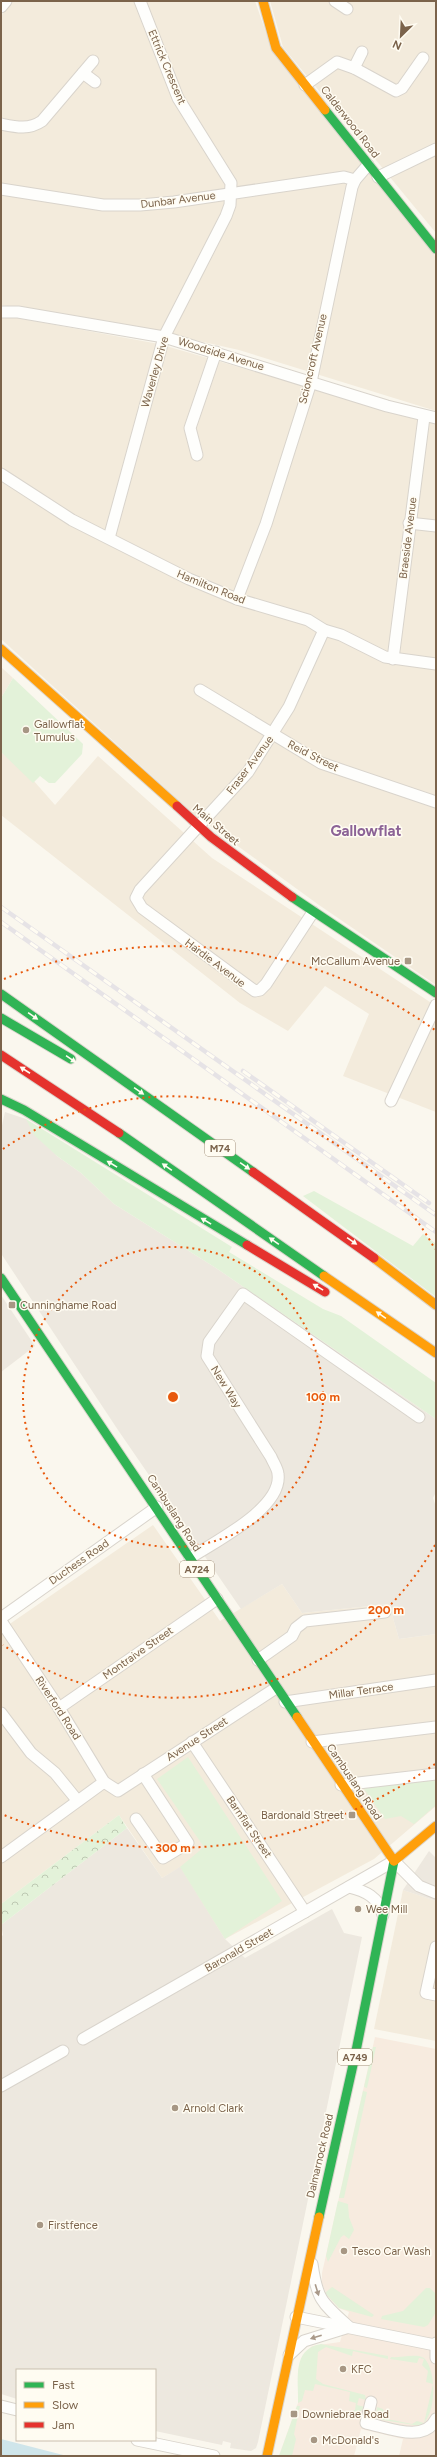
<svg xmlns="http://www.w3.org/2000/svg" width="437" height="2457" viewBox="0 0 437 2457" font-family="Figtree,sans-serif">
	<style>
		.residential { fill: #f3ebdc }
		.commercial { fill: #f7ebdf }
		.industrial { fill: #ede8df }
		.green { fill: #e3f2d9 }
		.forest { fill: url(#forest-crowns) }
		.water { fill: #cfe5ea }
		.lines { fill: none; stroke-linecap: round; stroke-linejoin: round }
		.street-casing { stroke: #d9d4cc; stroke-width: 13 }
		.fast-casing { stroke: #dad4cc; stroke-width: 11 }
		.slow-casing { stroke: #dad4cc; stroke-width: 11 }
		.jam-casing { stroke: #dad4cc; stroke-width: 11 }
		.street { stroke: #fefefc; stroke-width: 11 }
		.fast { stroke: #30b455; stroke-width: 9 }
		.slow { stroke: #ff9f0a; stroke-width: 9 }
		.jam { stroke: #e5322d; stroke-width: 9 }
		.rail-casing { stroke: #e6e3e6; stroke-width: 4.5 }
		.rail { stroke: #fffcf2; stroke-width: 3; stroke-dasharray: 9; stroke-linecap: butt }
		.oneway { fill: #fffcf2 }
		.oneway2 { fill: #a99989 }
		.ring { fill: none; stroke: #e8590c; stroke-width: 2; stroke-dasharray: 2 4 }
		.poi-dot { fill: #a79784; stroke: #fffcf2; stroke-width: 1.5 }
		.labels { text-anchor: middle; dominant-baseline: central; stroke-width: 3; stroke-linejoin: round; paint-order: stroke }
		.shield { fill: #fffcf2; stroke: #a3917d; stroke-width: 1 }
		.shield-label { font-size: 10px; font-weight: bold; fill: #7b634b }
		.street-label { font-size: 11px; fill: #7b634b; stroke: #fffcf2 }
		.poi-label { font-size: 11px; fill: #7b634b; stroke: #fffcf2; text-anchor: start }
		.district-label { font-size: 15px; font-weight: bold; fill: #8c6396; stroke: #fffcf2 }
		.centre { fill: #e8590c; stroke: #fffcf2; stroke-width: 2 }
		.ring-label { font-size: 12px; text-anchor: middle; font-weight: bold; fill: #e8590c; stroke: #fffcf2; stroke-width: 3; stroke-linejoin: round; paint-order: stroke }
	</style>
	<defs>
		<pattern id="forest-crowns" width="20" height="18" patternUnits="userSpaceOnUse"><rect width="20" height="18" fill="#e3f2d9"/><path d="M2 6a3 3 0 1 1 6 0M12 15a3 3 0 1 1 6 0" fill="none" stroke="#bdc8b2"/></pattern>
	</defs>
	<rect width="100%" height="100%" fill="#faf7ee"/>
	<g class="residential">
		<path d="M13,1H255L272,50L436,257V411L239,350L123,324L1,305V16Z"/>
		<path d="M270,1H436V233L283,47Z"/>
		<path d="M1,315L159,344L436,424V985L319,905L195,815L1,639Z"/>
		<path d="M1,667L13,678L1,698Z"/>
		<path d="M1,752L33,780L55,805L98,756L212,858L436,1006V1112L343,1076L369,1014L325,986L288,1031L240,1003L1,815Z"/>
		<path d="M153,1525L220,1621L282,1584L302,1613L389,1604L399,1639L436,1634V1806L374,1859L225,1939L179,1868L162,1878L119,1815L1,1904V1630Z"/>
		<path d="M403,1890L436,1901V2041L374,2029Z"/>
	</g>
	<path class="commercial" d="M375,2037L436,2049V2456H399L403,2439L361,2429L354,2456H279L298,2403V2371L302,2357L312,2346L340,2342L349,2312L339,2308L328,2297L322,2284V2273Z"/>
	<g class="industrial">
		<path d="M5,1112L26,1119L57,1156L81,1173L114,1204L216,1268L436,1419V1492L433,1498L436,1507V1634L399,1639L389,1604L302,1613L282,1584L241,1609L118,1430L2,1255L1,1130Z"/>
		<path d="M1,1295L35,1346L1,1372Z"/>
		<path d="M127,1828L162,1878L180,1867L225,1939L245,1958L332,1909L344,1933L362,1937L258,2442L256,2448L251,2451L230,2448L231,2443L223,2441L222,2445L155,2431V2370H17V2399L1,2394V1937L3,1935L1,1925Z"/>
		<path d="M429,1851L436,1858V1901L403,1890Z"/>
	</g>
	<g class="green">
		<path d="M13,678L83,744L82,754L55,783H49L40,776L33,783L1,752V698Z"/>
		<path d="M26,1119L232,1247L229,1252L323,1309L341,1316L436,1383V1419L216,1268L114,1204L81,1173L57,1156L34,1135Z"/>
		<path d="M314,1191L413,1246L423,1234L436,1244V1297L303,1196Z"/>
		<path d="M188,1757L282,1901L225,1939L180,1867L204,1847L157,1779Z"/>
		<path d="M436,1780V1805L414,1824L401,1816L385,1819L362,1786Z"/>
		<path d="M373,2047H376L367,2088L364,2087Z"/>
		<path d="M363,2091L367,2092L344,2198H339Z"/>
		<path d="M338,2201L348,2204L349,2217L354,2230L349,2239L344,2235L341,2237L328,2262L326,2256Z"/>
		<path d="M332,2287L374,2315L372,2317L339,2308L325,2293Z"/>
		<path d="M426,2288H430L436,2294V2312L428,2325L424,2327L381,2319L382,2316L403,2311Z"/>
		<path d="M321,2344L388,2356V2359L353,2351L352,2356L326,2347L318,2352L316,2379L323,2384L365,2395L366,2400L359,2398L357,2405L365,2407L359,2413L352,2411L355,2410L356,2403L349,2401L350,2392L315,2384L313,2391L305,2390L302,2401L298,2403C299,2381 291,2349 321,2344Z"/>
		<path d="M391,2357C400,2358 417,2353 424,2358C437,2370 437,2417 420,2426L383,2420L376,2415L377,2407L383,2409L387,2419L412,2424L417,2421L424,2423L433,2384L426,2382L428,2371L422,2365L424,2359L419,2358L417,2363L390,2359Z"/>
		<path d="M297,2406H300L294,2434L296,2439L292,2456H279Z"/>
	</g>
	<path class="forest" d="M119,1815L127,1828L1,1925V1904Z"/>
	<path class="water" d="M1,2439L67,2456H1Z"/>
	<g class="lines">
		<defs>
			<g id="street">
				<path d="M335,1L347,9"/>
				<path d="M1,7L6,1"/>
				<path d="M354,68L362,52"/>
				<path d="M83,73L95,82"/>
				<path d="M305,85L337,62L354,68L396,91L402,88L423,58"/>
				<path d="M1,124C16,127 29,130 42,121L93,61"/>
				<path d="M378,177L436,149"/>
				<path d="M1,189L103,205H140L174,202L344,177L355,180"/>
				<path d="M1,312H18L164,337L387,406L436,418"/>
				<path d="M197,455L190,428L216,352"/>
				<path d="M1,474L72,520L189,579L237,599L308,620L324,630L341,635L385,657L436,664"/>
				<path d="M409,523L436,526"/>
				<path d="M109,538L164,337L226,216L230,205L231,183L178,98L140,1"/>
				<path d="M237,599L266,524L311,382L352,187L355,180L368,165"/>
				<path d="M393,659L424,417"/>
				<path d="M200,690L321,763L436,802"/>
				<path d="M313,912L266,984L260,990L255,991L142,908L136,898L140,890L248,772L289,707L324,630"/>
				<path d="M391,1101L436,1005"/>
				<path d="M190,1558C214,1542 283,1508 278,1474C278,1469 273,1462 271,1457L207,1356L209,1342L243,1294L419,1417"/>
				<path d="M1,1618L157,1507"/>
				<path d="M1,1621L59,1708L104,1782L118,1791L276,1688"/>
				<path d="M258,1660L292,1636L296,1628L305,1621L385,1612"/>
				<path d="M285,1702L436,1680"/>
				<path d="M59,1708L217,1599"/>
				<path d="M1,1713L31,1753L55,1773L77,1800"/>
				<path d="M192,1742L305,1912"/>
				<path d="M312,1742L436,1727"/>
				<path d="M341,1785L436,1774"/>
				<path d="M136,1819L163,1858L188,1843L143,1774"/>
				<path d="M1,1857L104,1782"/>
				<path d="M349,1887C365,1891 379,1897 383,1915"/>
				<path d="M436,1947L426,1993L436,1995"/>
				<path d="M83,2039L394,1861L419,1886L436,1893"/>
				<path d="M1,2086L63,2051"/>
				<path d="M312,2264C317,2300 322,2303 349,2327"/>
				<path d="M296,2317L435,2345"/>
				<path d="M436,2343V2358"/>
				<path d="M289,2355L304,2341L346,2328"/>
				<path d="M371,2402L366,2423C387,2427 424,2444 436,2419"/>
				<path d="M1,2406L17,2410"/>
				<path d="M137,2440L214,2456"/>
			</g>
			<g id="fast">
				<path d="M325,110L436,249"/>
				<path d="M292,897L436,993"/>
				<path d="M1,994L253,1172"/>
				<path d="M1,1018L71,1059"/>
				<path d="M1,1099L24,1110L247,1245"/>
				<path d="M119,1133L324,1276"/>
				<path d="M1,1278L297,1717"/>
				<path d="M319,2217L355,2056L394,1861"/>
			</g>
			<g id="slow">
				<path d="M263,1L276,48L325,110"/>
				<path d="M1,649L177,806"/>
				<path d="M374,1258L436,1305"/>
				<path d="M324,1276L436,1353"/>
				<path d="M297,1717L394,1861"/>
				<path d="M394,1861L436,1826"/>
				<path d="M267,2456L319,2217"/>
			</g>
			<g id="jam">
				<path d="M177,806L211,837L292,897"/>
				<path d="M1,1055L119,1133"/>
				<path d="M253,1172L374,1258"/>
				<path d="M247,1245L325,1292"/>
			</g>
		</defs>
		<use href="#street" class="street-casing"/>
		<use href="#fast" class="fast-casing"/>
		<use href="#slow" class="slow-casing"/>
		<use href="#jam" class="jam-casing"/>
		<use href="#street" class="street"/>
		<use href="#fast" class="fast"/>
		<use href="#slow" class="slow"/>
		<use href="#jam" class="jam"/>
		<defs>
			<g id="rail">
				<path d="M1,907L436,1215"/>
				<path d="M1,922L436,1232"/>
				<path d="M243,1071L429,1203"/>
			</g>
		</defs>
		<use href="#rail" class="rail-casing"/>
		<use href="#rail" class="rail"/>
	</g>
	<defs><path id="oneway-solid" d="M-6-.8H1V-3.2L6.5 0L1 3.2V.8H-6Z"/></defs>
	<g class="oneway">
		<use href="#oneway-solid" transform="translate(33 1016) rotate(35)"/>
		<use href="#oneway-solid" transform="translate(71 1059) rotate(34)"/>
		<use href="#oneway-solid" transform="translate(25 1070) rotate(-147)"/>
		<use href="#oneway-solid" transform="translate(139 1091) rotate(35)"/>
		<use href="#oneway-solid" transform="translate(112 1164) rotate(-149)"/>
		<use href="#oneway-solid" transform="translate(245 1166) rotate(35)"/>
		<use href="#oneway-solid" transform="translate(167 1167) rotate(-145)"/>
		<use href="#oneway-solid" transform="translate(206 1221) rotate(-149)"/>
		<use href="#oneway-solid" transform="translate(274 1241) rotate(-145)"/>
		<use href="#oneway-solid" transform="translate(352 1241) rotate(35)"/>
		<use href="#oneway-solid" transform="translate(318 1287) rotate(-149)"/>
		<use href="#oneway-solid" transform="translate(381 1315) rotate(-145)"/>
	</g>
	<g class="oneway2">
		<use href="#oneway-solid" transform="translate(317 2290) rotate(73)"/>
		<use href="#oneway-solid" transform="translate(316 2337) rotate(162)"/>
	</g>
	<g class="ring">
		<circle cx="173" cy="1397" r="150"/>
		<path d="M435 1545A301 301 0 0 1 3 1645M3 1149A301 301 0 0 1 435 1249"/>
		<path d="M435 1764A451 451 0 0 1 4 1815M4 979A451 451 0 0 1 435 1030"/>
	</g>
	<g class="poi-dot">
		<circle cx="26" cy="730" r="4"/>
		<rect x="404" y="957" width="8" height="8" rx="2"/>
		<rect x="8" y="1301" width="8" height="8" rx="2"/>
		<rect x="348" y="1811" width="8" height="8" rx="2"/>
		<circle cx="358" cy="1909" r="4"/>
		<circle cx="175" cy="2108" r="4"/>
		<circle cx="40" cy="2225" r="4"/>
		<circle cx="344" cy="2251" r="4"/>
		<circle cx="343" cy="2369" r="4"/>
		<rect x="290" y="2410" width="8" height="8" rx="2"/>
		<circle cx="314" cy="2440" r="4"/>
	</g>
	<g class="labels">
		<g class="shield">
			<rect x="205" y="1140" width="30" height="16" rx="3"/>
			<rect x="180" y="1561" width="34" height="16" rx="3"/>
			<rect x="338" y="2049" width="34" height="16" rx="3"/>
		</g>
		<g class="shield-label">
			<text x="220" y="1148">M74</text>
			<text x="197" y="1569">A724</text>
			<text x="355" y="2057">A749</text>
		</g>
		<g class="street-label">
			<text transform="translate(167 67) rotate(67)">Ettrick Crescent</text>
			<text transform="translate(350 122) rotate(52)">Calderwood Road</text>
			<text transform="translate(178 200) rotate(-7)">Dunbar Avenue</text>
			<text transform="translate(221 354) rotate(17)">Woodside Avenue</text>
			<text transform="translate(313 359) rotate(-77)">Scioncroft Avenue</text>
			<text transform="translate(155 372) rotate(-74)">Waverley Drive</text>
			<text transform="translate(408 538) rotate(-83)">Braeside Avenue</text>
			<text transform="translate(211 587) rotate(22)">Hamilton Road</text>
			<text transform="translate(313 756) rotate(27)">Reid Street</text>
			<text transform="translate(250 765) rotate(-53)">Fraser Avenue</text>
			<text transform="translate(216 825) rotate(40)">Main Street</text>
			<text transform="translate(215 963) rotate(37)">Hardie Avenue</text>
			<text transform="translate(226 1387) rotate(58)">New Way</text>
			<text transform="translate(174 1513) rotate(57)">Cambuslang Road</text>
			<text transform="translate(79 1562) rotate(-35)">Duchess Road</text>
			<text transform="translate(138 1653) rotate(-35)">Montraive Street</text>
			<text transform="translate(361 1691) rotate(-8)">Millar Terrace</text>
			<text transform="translate(58 1708) rotate(57)">Riverford Road</text>
			<text transform="translate(197 1739) rotate(-33)">Avenue Street</text>
			<text transform="translate(354 1782) rotate(56)">Cambuslang Road</text>
			<text transform="translate(249 1827) rotate(56)">Barnflat Street</text>
			<text transform="translate(239 1950) rotate(-30)">Baronald Street</text>
			<text transform="translate(320 2156) rotate(-77)">Dalmarnock Road</text>
		</g>
		<g class="poi-label">
			<text x="34" y="724">Gallowflat<tspan x="34" dy="13">Tumulus</tspan></text>
			<text x="400" y="961" text-anchor="end">McCallum Avenue</text>
			<text x="20" y="1305">Cunninghame Road</text>
			<text x="344" y="1815" text-anchor="end">Bardonald Street</text>
			<text x="366" y="1909">Wee Mill</text>
			<text x="183" y="2108">Arnold Clark</text>
			<text x="48" y="2225">Firstfence</text>
			<text x="352" y="2251">Tesco Car Wash</text>
			<text x="351" y="2369">KFC</text>
			<text x="302" y="2414">Downiebrae Road</text>
			<text x="322" y="2440">McDonald's</text>
		</g>
		<g class="district-label">
			<text x="366" y="831">Gallowflat</text>
		</g>
	</g>
	<circle cx="173" cy="1397" r="6" class="centre"/>
	<g class="ring-label">
		<text x="323" y="1401">100 m</text>
		<text x="386" y="1614">200 m</text>
		<text x="173" y="1852">300 m</text>
	</g>
	<rect width="437" height="2457" fill="none" stroke="#7b634b" stroke-width="4"/>
	<rect x="16" y="2369" width="140" height="72" fill="#fffcf2" stroke="#cabfaf"/>
	<rect x="24" y="2382" width="20" height="6" fill="#30b455" stroke="#cabfaf"/>
	<text x="52" y="2389" font-size="12" fill="#7b634b">Fast</text>
	<rect x="24" y="2402" width="20" height="6" fill="#ff9f0a" stroke="#cabfaf"/>
	<text x="52" y="2409" font-size="12" fill="#7b634b">Slow</text>
	<rect x="24" y="2422" width="20" height="6" fill="#e5322d" stroke="#cabfaf"/>
	<text x="52" y="2429" font-size="12" fill="#7b634b">Jam</text>
	<g transform="translate(401 36) rotate(204)" stroke="#fffcf2" stroke-width="3" paint-order="stroke">
	<path d="M0-3L7 15L0 10L-7 15Z" fill="#7b634b"/>
	<text y="-6" font-size="11" font-weight="bold" text-anchor="middle" fill="#7b634b">N</text>
	</g>
</svg>
